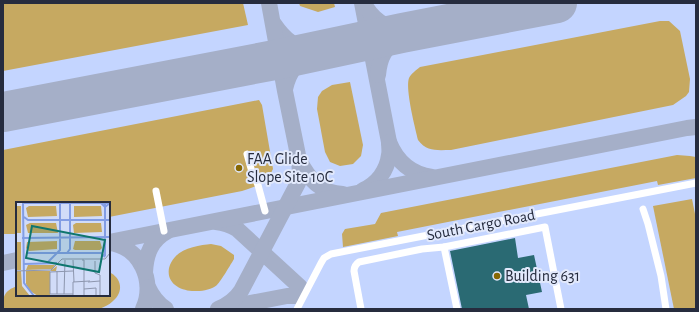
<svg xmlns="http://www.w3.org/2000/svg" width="699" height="312" viewBox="0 0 699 312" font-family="'Alegreya Sans',sans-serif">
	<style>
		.built { fill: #c4d5ff; fill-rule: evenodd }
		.green { fill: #c6a961 }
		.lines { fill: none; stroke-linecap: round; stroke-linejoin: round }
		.taxiway { stroke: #a5afc8; stroke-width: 16 }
		.runway { stroke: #a5afc8; stroke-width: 40 }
		.building { fill: #2a6a73 }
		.minor { stroke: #fff; stroke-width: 7 }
		.poi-dot { fill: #876804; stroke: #e2e9fc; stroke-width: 1.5 }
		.labels { text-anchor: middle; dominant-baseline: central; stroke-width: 4; stroke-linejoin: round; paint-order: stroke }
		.poi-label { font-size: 16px; fill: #262c3e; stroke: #e2e9fc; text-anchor: start }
		.street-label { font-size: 16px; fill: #262c3e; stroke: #e2e9fc }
		.inset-river { fill: none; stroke: #829de4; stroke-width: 2 }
		.inset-road { fill: none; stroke: #8d96ae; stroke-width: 1 }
		.view { fill: #0f766e; fill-opacity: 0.15; stroke: #0f766e; stroke-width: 2 }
		.inset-edge { fill: none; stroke: #262c3e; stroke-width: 2 }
	</style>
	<rect width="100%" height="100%" fill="#d1dcf8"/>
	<path class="built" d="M3,3H696V309H3ZM17,203H109V295H17Z"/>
	<g class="green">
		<path d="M3,3H243L248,25L3,71Z"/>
		<path d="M299,3H334L335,7L318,12L300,6Z"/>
		<path d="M660,21H669L680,31L690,79L689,92L686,96L673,105L451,150C437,150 427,152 418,140C415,127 405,89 409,78C411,74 416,70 420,67Z"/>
		<path d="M350,82L363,145L361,156L353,164L340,166L330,162L325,152L317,109L318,97L322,91L332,85Z"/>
		<path d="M259,100L262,105L273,169C266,184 257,186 242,191L109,217V203H17V234H3V150Z"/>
		<path d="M677,155L690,156L696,157V178L658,185L657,181L397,232L398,236L343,247L342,234L345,229L375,224L381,213Z"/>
		<path d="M692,199L696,219V309H674L653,206Z"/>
		<path d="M211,244L221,246L234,255V259C231,264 221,281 217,285C212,289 204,291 197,291C183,292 166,285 169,268C170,264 172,260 175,257C182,248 201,245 211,244Z"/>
		<path d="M109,272C122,278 124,292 113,301C109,305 104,307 99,309H3C3,296 4,291 17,286V295H109Z"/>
	</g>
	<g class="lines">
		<g class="taxiway">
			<path d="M362,3L389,142C389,147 390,151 389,155C387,171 377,184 363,190"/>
			<path d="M364,3C371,19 386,27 402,33C387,48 380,53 378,75"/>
			<path d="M274,24C285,40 295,48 315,51C298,59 289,71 285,89"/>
			<path d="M389,142C397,162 411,174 432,177"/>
			<path d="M299,160C309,179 320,193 343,194"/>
			<path d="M216,222C224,223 230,225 237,229L300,287"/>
			<path d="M109,242L687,128L696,127"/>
			<path d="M109,243C140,246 156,282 143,309"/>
			<path d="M3,263L17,260"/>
			<path d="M145,272C146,254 151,240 168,231"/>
			<path d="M148,287C152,296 157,303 166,309"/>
			<path d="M224,308L287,296H295"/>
			<path d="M218,309C228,305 235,300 241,291L298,183L300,172L299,160L285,91L269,3"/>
		</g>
		<path class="runway" d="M3,112L280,59L402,33L557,3"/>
	</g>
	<path class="building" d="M515,238L518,258L534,255L542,292L526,295L529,309H462L450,251Z"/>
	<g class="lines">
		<g class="minor">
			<path d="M247,154L252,172L258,185L265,211"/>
			<path d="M156,191L164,231"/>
			<path d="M643,209L648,224L661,276L666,309"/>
			<path d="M444,247L457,309"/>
			<path d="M297,309L321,263L324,258L331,254L696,183"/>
			<path d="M361,309L354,271C354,267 356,264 359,262L422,249L444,247L545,227L561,309"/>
		</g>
	</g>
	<g class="poi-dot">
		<circle cx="239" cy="168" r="4"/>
		<circle cx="497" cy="276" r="4"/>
	</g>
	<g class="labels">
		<g class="poi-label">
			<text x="247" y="159">FAA Glide<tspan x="247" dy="18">Slope Site 10C</tspan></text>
			<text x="505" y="276">Building 631</text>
		</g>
		<g class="street-label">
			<text transform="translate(481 225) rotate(-11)">South Cargo Road</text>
		</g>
	</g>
	<g transform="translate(16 202)">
		<rect width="94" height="94" fill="#d1dcf8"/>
		<path d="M0,4H5V31H0ZM13,4H40L41,14L12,15L10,6ZM58,4H85L86,14L58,15ZM14,21H40L42,31H12L10,23ZM60,21H85L86,30L58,31L57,23ZM59,39H84L86,46L84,48H59L57,47ZM0,40H5V68H0ZM11,40L41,39V47L13,49L10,46ZM12,63H39L36,67L10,68ZM41,64L40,69H34V93L40,94H22L14,89L10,82V69H34ZM0,69H5L6,84L14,94H0Z" fill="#c6a961"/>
		<path class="inset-river" d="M7,0L8,81L18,94M87,0L85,1L89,5L94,1M89,0V54M6,1H94M8,15L12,18H94M6,36L94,35M11,51H85L89,55M51,51L54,47V0M32,60L44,48V0M8,62L41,61"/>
		<path class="inset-road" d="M94,51V91M57,58L58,80M66,58H68V94M79,59V71L84,73M0,69L35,68L46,57H89L94,51M41,69V92M84,73V94M72,80L84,79M68,87L80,86V94M48,92L49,58M57,92H34V70L57,69M57,94V80L74,79"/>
		<path class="view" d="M16,24L89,38L83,70L10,56Z"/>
		<rect width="94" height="94" class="inset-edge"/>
	</g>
	<rect width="699" height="312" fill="none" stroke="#262c3e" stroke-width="8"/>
</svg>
